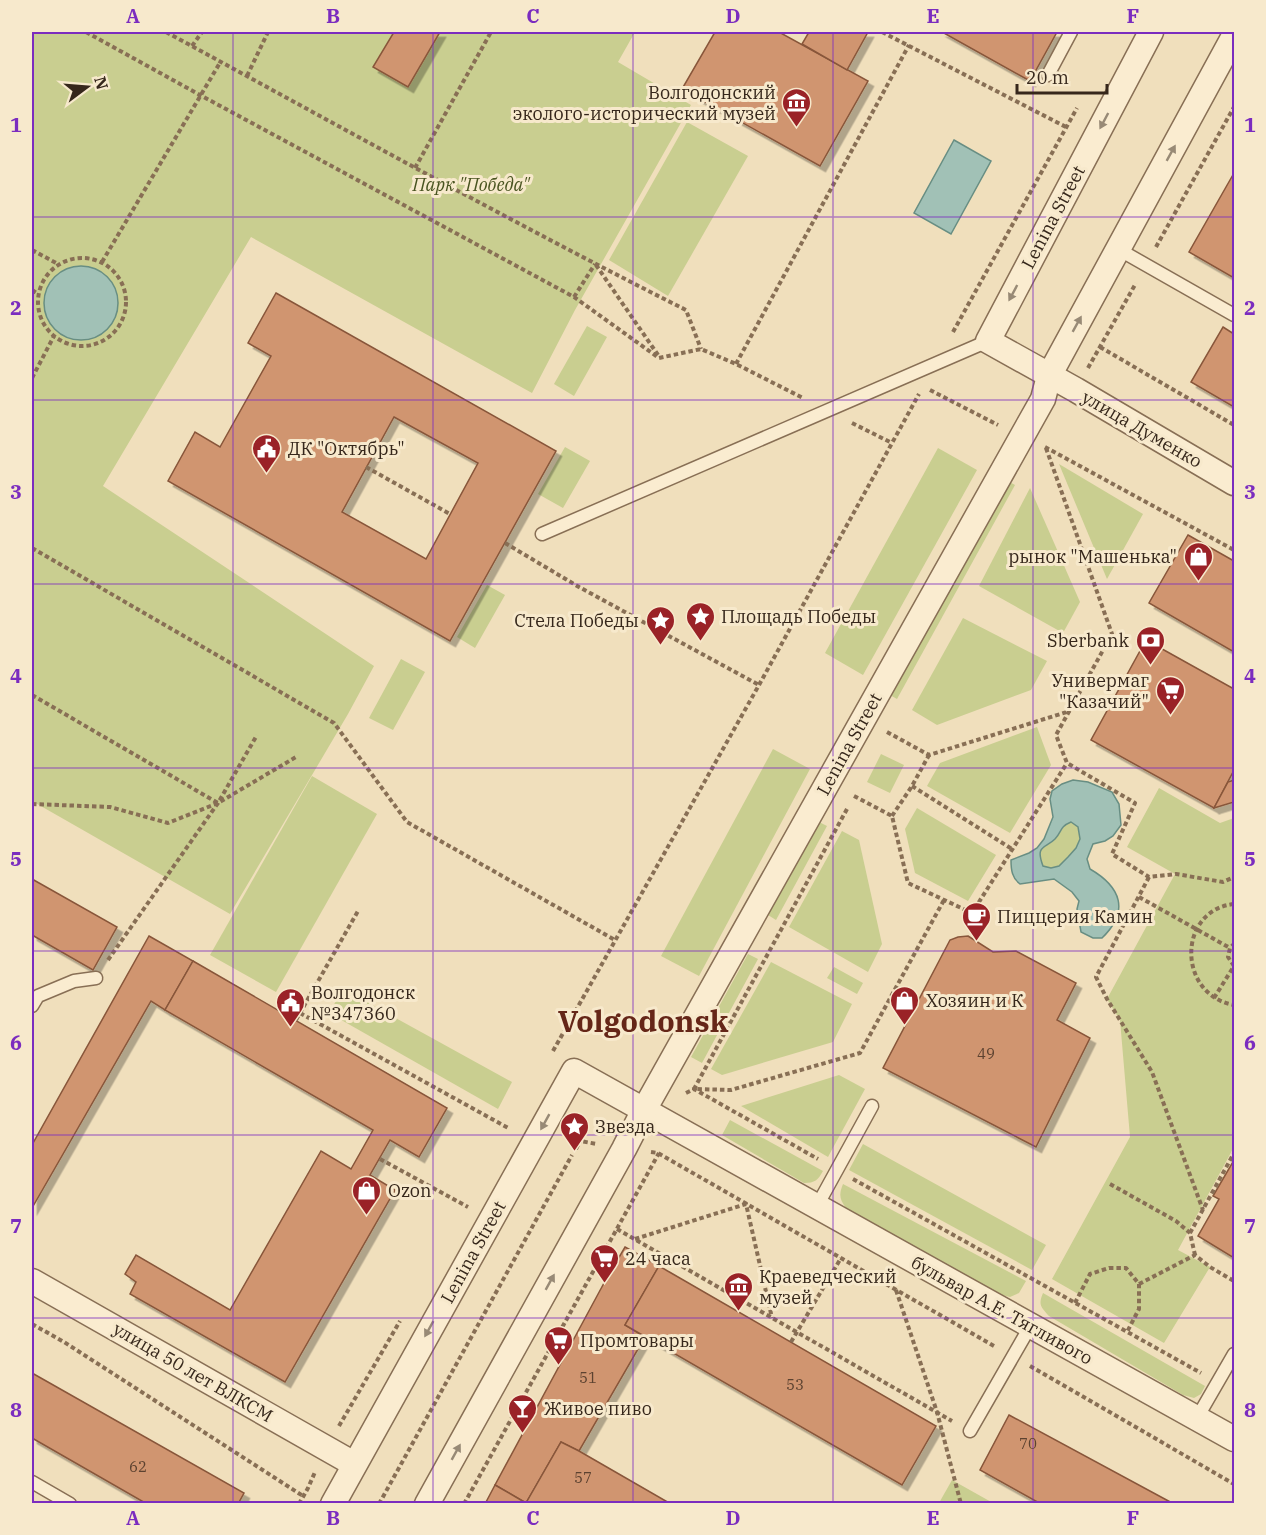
<svg xmlns="http://www.w3.org/2000/svg" width="1266" height="1535" viewBox="0 0 1266 1535" font-family="'IBM Plex Serif',serif">
	<style>
		.green { fill: #c9ce90 }
		.water { fill: #a1c1b6; stroke: #688e83; stroke-width: 1.5; fill-rule: evenodd }
		.building { fill: #d09570; stroke: #88563a; stroke-width: 1.5; fill-rule: evenodd; filter: url(#shadow) }
		.lines { fill: none; stroke-linecap: round; stroke-linejoin: round }
		.lane-casing { stroke: #886f55; stroke-width: 15 }
		.street-casing { stroke: #886f55; stroke-width: 27 }
		.path { stroke: #886f55; stroke-width: 4; stroke-dasharray: 4.5 3; stroke-linecap: butt }
		.lane { stroke: #faecd0; stroke-width: 12 }
		.street { stroke: #faecd0; stroke-width: 24 }
		.oneway { fill: #988a76 }
		.grid { fill: none; stroke: #7b2cbf; stroke-width: 1.5; stroke-opacity: 0.55 }
		.labels { text-anchor: middle; dominant-baseline: central; stroke-width: 6; stroke-linejoin: round; paint-order: stroke }
		.number-label { font-size: 15px; fill: #5c4230 }
		.poi-label { font-size: 18px; fill: #36271b; stroke: #f7e9cc; text-anchor: start }
		.park-label { font-size: 18px; font-style: italic; fill: #495420; stroke: #f7e9cc }
		.street-label { font-size: 18px; fill: #36271b; stroke: #f7e9cc }
		.town-label { font-size: 30px; font-weight: bold; fill: #652618; stroke: #f7e9cc }
		.neatline { fill: none; stroke: #7b2cbf; stroke-width: 2 }
		.grid-label { font-size: 20px; text-anchor: middle; font-weight: bold; fill: #7b2cbf }
	</style>
	<defs>
		<filter id="shadow"><feDropShadow dx="5.5" dy="5.5" stdDeviation="0" flood-color="#0004"/></filter>
	</defs>
	<rect width="100%" height="100%" fill="#f0dfbc"/>
	<g class="green">
		<path d="M32,32H635L618,62L691,105L575,310L532,393L251,237L103,486L374,666L348,714L230,914L32,801Z"/>
		<path d="M687,122L748,156L668,296L609,260Z"/>
		<path d="M587,326L607,337L574,396L554,384Z"/>
		<path d="M565,447L590,461L563,508L538,494Z"/>
		<path d="M938,448L977,470L863,675L825,653Z"/>
		<path d="M1059,464L1143,514L1107,579Z"/>
		<path d="M1006,480L1015,485L897,699L890,695Z"/>
		<path d="M1030,488L1080,602L1063,633L979,586Z"/>
		<path d="M487,585L505,595L475,648L457,637Z"/>
		<path d="M963,618L1047,661L1031,690L937,725L912,710Z"/>
		<path d="M401,659L425,672L393,730L369,718Z"/>
		<path d="M1037,727L1051,765L1010,833L927,786L940,763Z"/>
		<path d="M773,749L810,769L699,976L661,956Z"/>
		<path d="M881,754L904,765L890,793L867,782Z"/>
		<path d="M312,776L377,814L276,992L210,955Z"/>
		<path d="M1159,788L1220,823L1234,818V1147L1178,1250L1210,1267L1164,1343L1052,1279L1130,1137L1120,1020L1107,999L1175,874L1127,847Z"/>
		<path d="M917,808L996,855L968,901L915,873L905,829Z"/>
		<path d="M819,822L827,826L776,920L768,915Z"/>
		<path d="M1071,822L1078,827L1080,839L1076,848L1068,857L1059,866L1051,868L1043,866C1034,844 1048,849 1057,837C1062,830 1062,826 1071,822Z"/>
		<path d="M842,831L859,840L882,944L868,972L789,927Z"/>
		<path d="M748,954L758,959L702,1063L691,1057Z"/>
		<path d="M771,962L852,1004L833,1042L722,1075L711,1069Z"/>
		<path d="M834,967L863,983L857,994L827,978Z"/>
		<path d="M343,989L512,1082L498,1109L329,1013Z"/>
		<path d="M839,1075L865,1089L828,1157L741,1106Z"/>
		<path d="M730,1120L823,1171C818,1180 815,1183 804,1183L722,1135Z"/>
		<path d="M863,1144L1046,1245L1032,1270L849,1170Z"/>
		<path d="M843,1184L1026,1281L1019,1293L1010,1297L998,1294L846,1208C839,1199 839,1194 843,1184Z"/>
		<path d="M1043,1293L1205,1386L1201,1394L1194,1398L1183,1395L1049,1316C1041,1307 1038,1305 1043,1293Z"/>
		<path d="M952,1480L993,1503H939Z"/>
	</g>
	<g class="water">
		<path d="M954,140L991,161L951,234L914,213Z"/>
		<circle cx="81" cy="303" r="37"/>
		<path d="M1073,780L1088,782L1112,792L1119,804L1121,825L1113,836L1105,841L1093,844L1087,859L1090,869C1121,887 1130,911 1102,938H1093L1081,932L1077,909L1079,901L1072,892L1054,879L1020,884C1012,878 1011,870 1011,860L1029,853L1037,848L1044,839L1053,817L1050,799L1052,791L1062,784ZM1071,822L1078,827L1080,839L1076,848L1068,857L1059,866L1051,868L1043,866C1035,845 1045,849 1055,839C1062,832 1059,827 1071,822Z"/>
	</g>
	<g class="building">
		<path d="M394,32H440L408,87L373,67Z"/>
		<path d="M715,32H779L868,81L820,166L682,89Z"/>
		<path d="M809,32H868L847,70L802,44Z"/>
		<path d="M942,32H1057L1030,81Z"/>
		<path d="M1234,173V278L1189,252Z"/>
		<path d="M276,293L556,451L450,641L168,481L195,432L220,447L271,356L248,343ZM394,417L478,463L426,559L342,512Z"/>
		<path d="M1223,327L1234,334V407L1191,382Z"/>
		<path d="M1188,535L1234,561V652L1149,603Z"/>
		<path d="M1146,640L1234,689V770L1214,808L1091,740Z"/>
		<path d="M1234,780V802L1214,808L1228,782Z"/>
		<path d="M32,879L117,927L93,970L32,935Z"/>
		<path d="M149,936L193,961L165,1010L151,1001L32,1208V1145Z"/>
		<path d="M968,936L993,952L1016,951L1076,983L1057,1020L1090,1038L1036,1147L883,1068L950,940L958,937Z"/>
		<path d="M193,961L447,1108L419,1157L390,1140L370,1175L395,1190L285,1382L130,1294L136,1282L125,1274L136,1255L230,1310L321,1151L351,1169L373,1130L165,1010Z"/>
		<path d="M1234,1160V1258L1198,1236L1219,1199L1213,1196Z"/>
		<path d="M625,1247L659,1266L625,1325L645,1337L579,1451L561,1442L526,1503L495,1485L604,1283Z"/>
		<path d="M659,1266L936,1426L902,1485L625,1325Z"/>
		<path d="M32,1373L244,1493L238,1504H147L32,1438Z"/>
		<path d="M1009,1415L1174,1504H1041L980,1470Z"/>
		<path d="M561,1442L579,1451L671,1504L526,1503Z"/>
		<path d="M495,1485L526,1503V1504H485Z"/>
	</g>
	<g class="lines">
		<defs>
			<g id="lane">
				<path d="M1048,75L1071,32"/>
				<path d="M1118,249L1234,315"/>
				<path d="M542,534L988,341"/>
				<path d="M32,1006L38,996L74,981L96,978"/>
				<path d="M817,1206L872,1106"/>
				<path d="M1197,1418L1234,1354"/>
				<path d="M970,1431L1031,1325"/>
				<path d="M32,1482L70,1504"/>
			</g>
			<g id="street">
				<path d="M1151,32L988,341L1076,390L1234,483"/>
				<path d="M32,1281L354,1464"/>
				<path d="M333,1504L574,1071L1234,1439"/>
				<path d="M427,1504L624,1149L644,1110L1043,399L1049,376L1234,36"/>
			</g>
		</defs>
		<use href="#lane" class="lane-casing"/>
		<use href="#street" class="street-casing"/>
		<g class="path">
			<path d="M86,32L200,95L574,297L659,358L701,349L736,364L803,398"/>
			<path d="M166,32C339,126 511,222 686,310L701,349"/>
			<path d="M882,32L1066,127"/>
			<path d="M192,46L202,32"/>
			<path d="M247,76L268,32"/>
			<path d="M415,168L491,32"/>
			<path d="M1156,247L1234,107"/>
			<path d="M32,250L58,264"/>
			<circle cx="82" cy="302" r="44"/>
			<path d="M102,262L221,61"/>
			<path d="M596,265L658,355"/>
			<path d="M32,290L38,294"/>
			<path d="M574,297L595,264"/>
			<path d="M953,332L1077,108"/>
			<path d="M1100,347L1234,425"/>
			<path d="M736,364L909,45"/>
			<path d="M1088,368L1136,283"/>
			<path d="M32,378L54,336"/>
			<path d="M930,390L998,425"/>
			<path d="M852,423L892,443"/>
			<path d="M1045,447L1234,550"/>
			<path d="M1046,448L1112,634L1056,735L1067,763L1135,803L1112,854L1149,877L1176,874L1223,882L1234,877"/>
			<path d="M366,467L450,514"/>
			<path d="M505,543L579,587L759,685"/>
			<path d="M32,548L334,723L407,822L615,940"/>
			<path d="M32,695L218,803"/>
			<path d="M887,732L929,755L1070,711"/>
			<path d="M912,786L1012,849"/>
			<path d="M854,796L892,816L908,883L972,913L1067,763"/>
			<path d="M32,804L110,807L168,823L218,803L296,757"/>
			<path d="M847,809L694,1089L731,1090L860,1053L944,900"/>
			<path d="M892,816L912,786L929,755"/>
			<path d="M1149,877L1096,977L1107,999L1152,1072L1203,1210"/>
			<path d="M1139,897L1230,948"/>
			<path d="M1234,904C1177,910 1177,995 1234,1005"/>
			<path d="M108,960L218,803L257,735"/>
			<path d="M1234,966L1228,957L1230,948L1234,944"/>
			<path d="M1214,998L1234,966"/>
			<path d="M300,1013L510,1129"/>
			<path d="M296,1020L358,911"/>
			<path d="M553,1051L759,685L919,394"/>
			<path d="M686,1093L694,1089L818,1159"/>
			<path d="M570,1135L580,1141L597,1144"/>
			<path d="M576,1149L580,1141"/>
			<path d="M651,1152L658,1153L994,1346"/>
			<path d="M380,1159L468,1207"/>
			<path d="M853,1179L1201,1373"/>
			<path d="M1110,1184L1176,1221L1190,1233L1195,1255"/>
			<path d="M617,1229L952,1421"/>
			<path d="M1190,1233L1234,1153"/>
			<path d="M635,1239L746,1204L772,1318"/>
			<path d="M1139,1284L1195,1255L1210,1267L1234,1281"/>
			<path d="M896,1290L937,1412L961,1504"/>
			<path d="M1075,1303L1090,1274L1109,1268H1126L1139,1284V1309L1127,1332"/>
			<path d="M32,1324L64,1342L303,1496"/>
			<path d="M791,1342L841,1258"/>
			<path d="M1030,1366L1234,1484"/>
			<path d="M339,1426L400,1321"/>
			<path d="M299,1504L308,1488L315,1472"/>
			<path d="M379,1504L572,1155"/>
			<path d="M464,1504L659,1153"/>
		</g>
		<use href="#lane" class="lane"/>
		<use href="#street" class="street"/>
	</g>
	<defs><path id="oneway-solid" d="M-6-.8H1V-3.2L6.5 0L1 3.2V.8H-6Z" transform="scale(1.5)"/></defs>
	<g class="oneway">
		<use href="#oneway-solid" transform="translate(1104 121) rotate(118)"/>
		<use href="#oneway-solid" transform="translate(1171 153) rotate(-61)"/>
		<use href="#oneway-solid" transform="translate(1013 293) rotate(118)"/>
		<use href="#oneway-solid" transform="translate(1077 324) rotate(-61)"/>
		<use href="#oneway-solid" transform="translate(545 1122) rotate(119)"/>
		<use href="#oneway-solid" transform="translate(550 1282) rotate(-61)"/>
		<use href="#oneway-solid" transform="translate(429 1329) rotate(119)"/>
		<use href="#oneway-solid" transform="translate(456 1452) rotate(-61)"/>
	</g>
	<path class="grid" d="M233,32V1504M433,32V1504M633,32V1504M833,32V1504M1033,32V1504M32,217H1234M32,400H1234M32,584H1234M32,768H1234M32,951H1234M32,1135H1234M32,1318H1234"/>
	<defs>
		<symbol id="museum-pin" viewBox="-11 -11 22 30"><path d="M0 17L-7.5 6A9.5 9.5 0 1 1 7.5 6Z" fill="#9a2227" stroke="#f7e9cc"/><path d="M0-6L6-3V-2H-6V-3ZM-5-1h2V3h-2ZM-1-1h2V3h-2ZM3-1h2V3H3ZM-6 4H6V6H-6Z" fill="#fff"/></symbol>
		<symbol id="civic-pin" viewBox="-11 -11 22 30"><path d="M0 17L-7.5 6A9.5 9.5 0 1 1 7.5 6Z" fill="#9a2227" stroke="#f7e9cc"/><path d="M-.6-6.5H3V-4.5H.6V-3L4-1V1h2V6H-6V1h2V-1L-.6-3ZM-1.2 2.5V6h2.4V2.5Z" fill="#fff"/></symbol>
		<symbol id="shop-pin" viewBox="-11 -11 22 30"><path d="M0 17L-7.5 6A9.5 9.5 0 1 1 7.5 6Z" fill="#9a2227" stroke="#f7e9cc"/><path d="M-5-2.5h2.3a2.7 3.5 0 0 1 5.4 0H5L5.5 6h-11ZM-1.5-2.5h3a1.5 2.3 0 0 0-3 0Z" fill="#fff"/></symbol>
		<symbol id="sight-pin" viewBox="-11 -11 22 30"><path d="M0 17L-7.5 6A9.5 9.5 0 1 1 7.5 6Z" fill="#9a2227" stroke="#f7e9cc"/><path d="M0-6L1.8-2.2L6-1.7L2.9 1.2L3.7 5.4L0 3.3L-3.7 5.4L-2.9 1.2L-6-1.7L-1.8-2.2Z" fill="#fff"/></symbol>
		<symbol id="bank-pin" viewBox="-11 -11 22 30"><path d="M0 17L-7.5 6A9.5 9.5 0 1 1 7.5 6Z" fill="#9a2227" stroke="#f7e9cc"/><path d="M-6-4H6V4H-6ZM0-2.3a2.3 2.3 0 1 0 0 4.6a2.3 2.3 0 1 0 0-4.6Z" fill="#fff"/></symbol>
		<symbol id="supermarket-pin" viewBox="-11 -11 22 30"><path d="M0 17L-7.5 6A9.5 9.5 0 1 1 7.5 6Z" fill="#9a2227" stroke="#f7e9cc"/><path d="M-6-5.5h2.5l.6 2H6L4.5 2H-2.5L-4.4-4H-6ZM-1.5 3.2a1.3 1.3 0 1 0 .1 0ZM3 3.2a1.3 1.3 0 1 0 .1 0Z" fill="#fff"/></symbol>
		<symbol id="cafe-pin" viewBox="-11 -11 22 30"><path d="M0 17L-7.5 6A9.5 9.5 0 1 1 7.5 6Z" fill="#9a2227" stroke="#f7e9cc"/><path d="M-5.5-4.5H6V0H3Q3 3.5 0 3.5H-2.5Q-5.5 3.5-5.5 0ZM3-3.2v2h1.7v-2ZM-6 4.5H4V6H-6Z" fill="#fff"/></symbol>
		<symbol id="bar-pin" viewBox="-11 -11 22 30"><path d="M0 17L-7.5 6A9.5 9.5 0 1 1 7.5 6Z" fill="#9a2227" stroke="#f7e9cc"/><path d="M-6-5H6L.8 .8V4.5H3.5V6h-7V4.5H-.8V.8Z" fill="#fff"/></symbol>
	</defs>
	<g fill-rule="evenodd">
		<use href="#museum-pin" x="780" y="86" width="33" height="45"/>
		<use href="#civic-pin" x="250" y="432" width="33" height="45"/>
		<use href="#shop-pin" x="1182" y="540" width="33" height="45"/>
		<use href="#sight-pin" x="684" y="600" width="33" height="45"/>
		<use href="#sight-pin" x="644" y="604" width="33" height="45"/>
		<use href="#bank-pin" x="1134" y="624" width="33" height="45"/>
		<use href="#supermarket-pin" x="1154" y="674" width="33" height="45"/>
		<use href="#cafe-pin" x="960" y="900" width="33" height="45"/>
		<use href="#shop-pin" x="888" y="984" width="33" height="45"/>
		<use href="#civic-pin" x="274" y="986" width="33" height="45"/>
		<use href="#sight-pin" x="558" y="1110" width="33" height="45"/>
		<use href="#shop-pin" x="350" y="1174" width="33" height="45"/>
		<use href="#supermarket-pin" x="588" y="1242" width="33" height="45"/>
		<use href="#museum-pin" x="722" y="1270" width="33" height="45"/>
		<use href="#supermarket-pin" x="542" y="1324" width="33" height="45"/>
		<use href="#bar-pin" x="506" y="1392" width="33" height="45"/>
	</g>
	<g class="labels">
		<g class="number-label">
			<text x="986" y="1053">49</text>
			<text x="588" y="1377">51</text>
			<text x="795" y="1384">53</text>
			<text x="1028" y="1443">70</text>
			<text x="138" y="1466">62</text>
			<text x="583" y="1477">57</text>
		</g>
		<g class="poi-label">
			<text x="776" y="92" text-anchor="end">Волгодонский<tspan x="776" dy="21">эколого-исторический музей</tspan></text>
			<text x="288" y="448">ДК "Октябрь"</text>
			<text x="1177" y="556" text-anchor="end">рынок "Машенька"</text>
			<text x="721" y="616">Площадь Победы</text>
			<text x="639" y="620" text-anchor="end">Стела Победы</text>
			<text x="1129" y="640" text-anchor="end">Sberbank</text>
			<text x="1149" y="680" text-anchor="end">Универмаг<tspan x="1149" dy="21">"Казачий"</tspan></text>
			<text x="997" y="916">Пиццерия Камин</text>
			<text x="311" y="992">Волгодонск<tspan x="311" dy="21">№347360</tspan></text>
			<text x="926" y="1000">Хозяин и К</text>
			<text x="595" y="1126">Звезда</text>
			<text x="388" y="1190">Ozon</text>
			<text x="625" y="1258">24 часа</text>
			<text x="759" y="1276">Краеведческий<tspan x="759" dy="21">музей</tspan></text>
			<text x="580" y="1340">Промтовары</text>
			<text x="544" y="1408">Живое пиво</text>
		</g>
		<g class="park-label">
			<text x="471" y="184">Парк "Победа"</text>
		</g>
		<g class="street-label">
			<text transform="translate(1053 217) rotate(-62)">Lenina Street</text>
			<text transform="translate(1142 429) rotate(30)">улица Думенко</text>
			<text transform="translate(849 744) rotate(-61)">Lenina Street</text>
			<text transform="translate(473 1252) rotate(-61)">Lenina Street</text>
			<text transform="translate(1002 1310) rotate(29)">бульвар А.Е. Тягливого</text>
			<text transform="translate(193 1372) rotate(30)">улица 50 лет ВЛКСМ</text>
		</g>
		<g class="town-label">
			<text x="643" y="1020">Volgodonsk</text>
		</g>
	</g>
	<rect width="1266" height="1535" fill="none" stroke="#f7e9cc" stroke-width="66"/>
	<g transform="translate(87 87) rotate(74)" stroke="#f7e9cc" stroke-width="4.5" paint-order="stroke">
	<path d="M0-4.5L10 22L0 15L-10 22Z" fill="#36271b"/>
	<text y="-9" font-size="16" font-weight="bold" text-anchor="middle" fill="#36271b">N</text>
	</g>
	<path d="M1017 84v9h90v-9" fill="none" stroke="#36271b" stroke-width="3"/>
	<text x="1026" y="84" font-size="18" fill="#36271b" stroke="#f7e9cc" stroke-width="4.5" paint-order="stroke">20 m</text>
	<rect x="33" y="33" width="1200" height="1469" class="neatline"/>
	<g class="grid-label">
		<text x="133" y="23">A</text>
		<text x="333" y="23">B</text>
		<text x="533" y="23">C</text>
		<text x="733" y="23">D</text>
		<text x="933" y="23">E</text>
		<text x="1133" y="23">F</text>
		<text x="16" y="132">1</text>
		<text x="1250" y="132">1</text>
		<text x="16" y="315">2</text>
		<text x="1250" y="315">2</text>
		<text x="16" y="499">3</text>
		<text x="1250" y="499">3</text>
		<text x="16" y="683">4</text>
		<text x="1250" y="683">4</text>
		<text x="16" y="866">5</text>
		<text x="1250" y="866">5</text>
		<text x="16" y="1050">6</text>
		<text x="1250" y="1050">6</text>
		<text x="16" y="1233">7</text>
		<text x="1250" y="1233">7</text>
		<text x="16" y="1417">8</text>
		<text x="1250" y="1417">8</text>
		<text x="133" y="1525">A</text>
		<text x="333" y="1525">B</text>
		<text x="533" y="1525">C</text>
		<text x="733" y="1525">D</text>
		<text x="933" y="1525">E</text>
		<text x="1133" y="1525">F</text>
	</g>
</svg>
